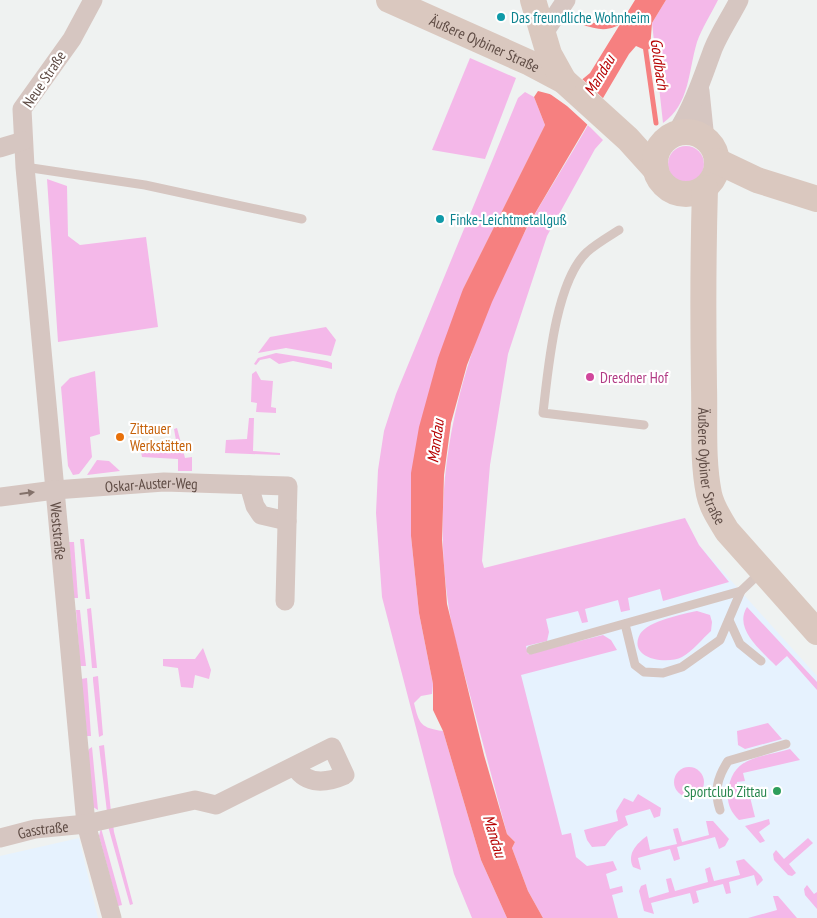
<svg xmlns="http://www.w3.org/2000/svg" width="817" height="918" viewBox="0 0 817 918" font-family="'PT Sans Narrow',sans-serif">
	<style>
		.commercial { fill: #e6f2fe }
		.green { fill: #f4b8e9 }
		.water { fill: #f68080 }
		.pier { fill: #eff2f1 }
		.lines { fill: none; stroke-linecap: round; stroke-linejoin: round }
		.stream { stroke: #f68080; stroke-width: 5 }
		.lane { stroke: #d6c6c1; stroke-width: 9 }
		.street { stroke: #d6c6c1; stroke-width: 19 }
		.secondary { stroke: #dac8bf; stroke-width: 26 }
		.oneway { fill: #83716a }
		.culture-dot { fill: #0f9aa8; stroke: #fff; stroke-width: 2 }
		.hotel-dot { fill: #d1479c; stroke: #fff; stroke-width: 2 }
		.food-dot { fill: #e8710a; stroke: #fff; stroke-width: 2 }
		.leisure-dot { fill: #2e9e5b; stroke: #fff; stroke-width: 2 }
		.labels { text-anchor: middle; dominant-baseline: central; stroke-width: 4.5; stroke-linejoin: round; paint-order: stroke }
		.culture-label { font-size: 15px; fill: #0d838f; stroke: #fff; text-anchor: start }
		.street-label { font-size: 15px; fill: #5f4c45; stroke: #fff }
		.hotel-label { font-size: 15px; fill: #b23c85; stroke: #fff; text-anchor: start }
		.food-label { font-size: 15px; fill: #c56008; stroke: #fff; text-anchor: start }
		.leisure-label { font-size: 15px; fill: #27864d; stroke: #fff; text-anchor: end }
		.water-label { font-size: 16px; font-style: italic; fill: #b60100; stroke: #fff }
	</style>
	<rect width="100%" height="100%" fill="#eff2f1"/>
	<g class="commercial">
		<path d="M685,518L699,545L817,676V918H587L583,913L484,569Z"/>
		<path d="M79,838L98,918H0V856Z"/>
	</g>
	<g class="green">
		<path d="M666,0H718C711,14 702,28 697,42C688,72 690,104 663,123L652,23Z"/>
		<path d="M470,58L516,78L485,159L432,150Z"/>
		<path d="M525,92L534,97L545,125L463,289L411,536L419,613L433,684L432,694L421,696L414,703C419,724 421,728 443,731L481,860L507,918H472L454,874L382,597L376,513L378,470L384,431L396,394L518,98Z"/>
		<path d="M588,125L603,140L595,149L547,236L508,354L490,465L482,561L484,568L685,518L699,545L729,582L663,601L660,589L628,598L630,610L621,612L618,600L585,609L588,622L582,623L578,611L546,619L549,632L547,641L526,646L528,654L603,635L611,640L617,650L521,675L562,835L571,833L576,857L587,866L613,861L617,870L606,874L610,889L622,886L623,892L612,895L618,918H543L528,891L512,848L515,842L507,834L453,631C424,486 458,354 528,226C547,192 569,159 588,125Z"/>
		<circle cx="686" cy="164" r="18"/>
		<path d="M47,179L67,186L68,236L80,245L146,237L158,327L58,342Z"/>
		<path d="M326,327L336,340L331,356L286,348L258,353L270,337Z"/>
		<path d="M276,353L327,361L332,363V369L293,361L279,364L270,358L260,360L256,365L254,364L258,358Z"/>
		<path d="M95,371L100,434L90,437L92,457L79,474L73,475L68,466L61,387L70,378Z"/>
		<path d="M256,371L261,380L273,381L271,407L276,408V413L256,412L257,403L251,402L252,374Z"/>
		<path d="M249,418H254L253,451L280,453V455L225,453L226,440L247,439Z"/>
		<path d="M177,428L185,458L192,457V471H178V459L142,457L139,442L177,446L174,429Z"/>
		<path d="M97,460L109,461L120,471L87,475Z"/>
		<path d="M80,539H84L90,599H86Z"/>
		<path d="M69,542H74L78,598H74Z"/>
		<path d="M747,607L817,682V690L787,656L776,666C762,651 733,629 747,607Z"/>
		<path d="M91,608L97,668H92L87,609Z"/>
		<path d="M76,610H80L86,666H80Z"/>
		<path d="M697,611L710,615L712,622L711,631C702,639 693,651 682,657C667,665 627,659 640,634C648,621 683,614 697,611Z"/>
		<path d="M203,648L211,670L209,679L195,675L193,688L181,687L178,668L163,666V659H195Z"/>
		<path d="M98,676L103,735L99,737L93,680V677Z"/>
		<path d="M87,678L91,736H87L81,679Z"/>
		<path d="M768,723L782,739L745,749L738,745L737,731Z"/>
		<path d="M104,745L111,812H107L99,746Z"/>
		<path d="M92,747L98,810L93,807L88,752L89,749Z"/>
		<path d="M790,749L800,760L743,773L745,781L737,782V795L750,797L755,817L739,820C730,811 727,803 728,792C732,755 761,758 790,749Z"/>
		<circle cx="689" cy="782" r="15"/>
		<path d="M638,794L661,808L660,816L654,818L650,809L625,816L628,825L617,831L605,846L592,847L587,840L584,830L618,821L616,811L624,798L633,802Z"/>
		<path d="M769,819L770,824L759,832L765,841L760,843L745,826Z"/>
		<path d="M706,821H713L729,839L725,846L719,849L715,837L677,847L680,859L674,861L670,849L638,858L641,870L633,867C627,854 636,844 647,836L650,850L677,844L673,829L678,828L682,842L709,835Z"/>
		<path d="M113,824L114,832L133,904L130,905L108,826Z"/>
		<path d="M101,828L120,897L122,905L118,906L99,836Z"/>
		<path d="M808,838L813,843L789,864L796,873L792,876L788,875L774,860L773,854L776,850L784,859Z"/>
		<path d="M744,859L761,876L763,880L757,886L754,875L729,882L731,893L726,894L723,884L696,891L699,902L693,904L690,893L651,903L654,914L644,911L639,891L641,886L646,884L649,898L669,892L666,879L671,878L675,891L708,882L705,869L710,867L714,881L740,875L736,861Z"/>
		<path d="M807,885L814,894L817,892V909L805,895L804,889Z"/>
		<path d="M773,896H778L797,918H748L777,910Z"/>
	</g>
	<path class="water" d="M635,0H666L652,23L650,49L645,50L636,46L629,54L527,227L492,302L467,365L451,423L444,475L442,540L447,604L484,755L507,834L515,842L512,848L528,891L543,918H507L481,860L443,731L433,710V684L419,613L411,536V473L419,427L438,358L463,289L545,125L534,97L538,91L561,97L590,73Z"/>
	<path class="pier" d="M581,78L605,100L590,127L567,106L543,89L560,94Z"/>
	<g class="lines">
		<g class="stream">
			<path d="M582,22C601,29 612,29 627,16"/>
			<path d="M645,45L656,123"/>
		</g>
		<g class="lane">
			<path d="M25,167L145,185L302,219"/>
			<path d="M619,230C608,237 596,244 587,252C555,282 548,371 543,413L644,425"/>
			<path d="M729,620L740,644L761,661"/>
			<path d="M625,624L635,665L644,672L663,673L682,667L720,640L741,591L761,572"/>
			<path d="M531,650L741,591"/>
			<path d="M720,810C714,791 717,778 728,761L786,744"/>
		</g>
		<g class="street">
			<path id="s1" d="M93,0L72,39L22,109L25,167L86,824L112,918"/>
			<path d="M542,36L566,0"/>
			<path d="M700,91L705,140"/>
			<path d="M675,135C693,107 702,79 713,49C720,32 731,16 739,0"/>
			<path d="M0,148L23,141"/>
			<path d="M249,485L255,506L261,515L287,521"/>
			<path id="s2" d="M0,497L55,490L164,482L288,486L285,601"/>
			<path id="s3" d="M0,838L35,829L86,824L195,800L216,805L332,747L345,775C327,783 307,786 295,767"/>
		</g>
		<g class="secondary">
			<path id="s4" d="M389,0L530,63L564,81L628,139L656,170"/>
			<path d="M533,0L549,54L564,81"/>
			<circle cx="686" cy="163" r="31"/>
			<path d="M717,161L757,180L817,199"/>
			<path id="s5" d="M705,188C703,255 703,321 704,387C705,422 702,459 709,494C712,508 720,519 727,531L817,632"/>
		</g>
	</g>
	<defs><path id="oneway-solid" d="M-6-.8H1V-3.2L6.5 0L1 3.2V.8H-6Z" transform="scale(1.25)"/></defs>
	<use class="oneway" href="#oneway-solid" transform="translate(27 493) rotate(-7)"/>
	<g class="culture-dot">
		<circle cx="501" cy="17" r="5"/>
		<circle cx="440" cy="219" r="5"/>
	</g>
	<circle class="hotel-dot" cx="590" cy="377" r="5"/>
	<circle class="food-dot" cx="120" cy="437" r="5"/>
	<circle class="leisure-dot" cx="777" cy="791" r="5"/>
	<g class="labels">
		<g class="culture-label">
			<text x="511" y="17">Das freundliche Wohnheim</text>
			<text x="450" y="219">Finke-Leichtmetallguß</text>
		</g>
		<g class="street-label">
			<text stroke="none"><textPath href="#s4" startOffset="105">Äußere Oybiner Straße</textPath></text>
			<text transform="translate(44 79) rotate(-56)">Neue Straße</text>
			<text stroke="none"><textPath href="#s5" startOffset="279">Äußere Oybiner Straße</textPath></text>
			<text stroke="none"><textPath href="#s2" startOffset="152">Oskar-Auster-Weg</textPath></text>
			<text stroke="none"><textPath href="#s1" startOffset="554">Weststraße</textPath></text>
			<text stroke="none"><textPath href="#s3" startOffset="44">Gasstraße</textPath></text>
		</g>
		<g class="hotel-label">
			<text x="600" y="377">Dresdner Hof</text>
		</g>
		<g class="food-label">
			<text x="130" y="428">Zittauer<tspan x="130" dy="17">Werkstätten</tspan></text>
		</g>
		<g class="leisure-label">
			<text x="767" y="791">Sportclub Zittau</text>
		</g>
		<g class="water-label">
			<text transform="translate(660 64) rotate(82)">Goldbach</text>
			<text transform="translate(599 75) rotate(-59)">Mandau</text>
			<text transform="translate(435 441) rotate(-82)">Mandau</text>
			<text transform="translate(495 836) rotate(73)">Mandau</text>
		</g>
	</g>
</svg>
